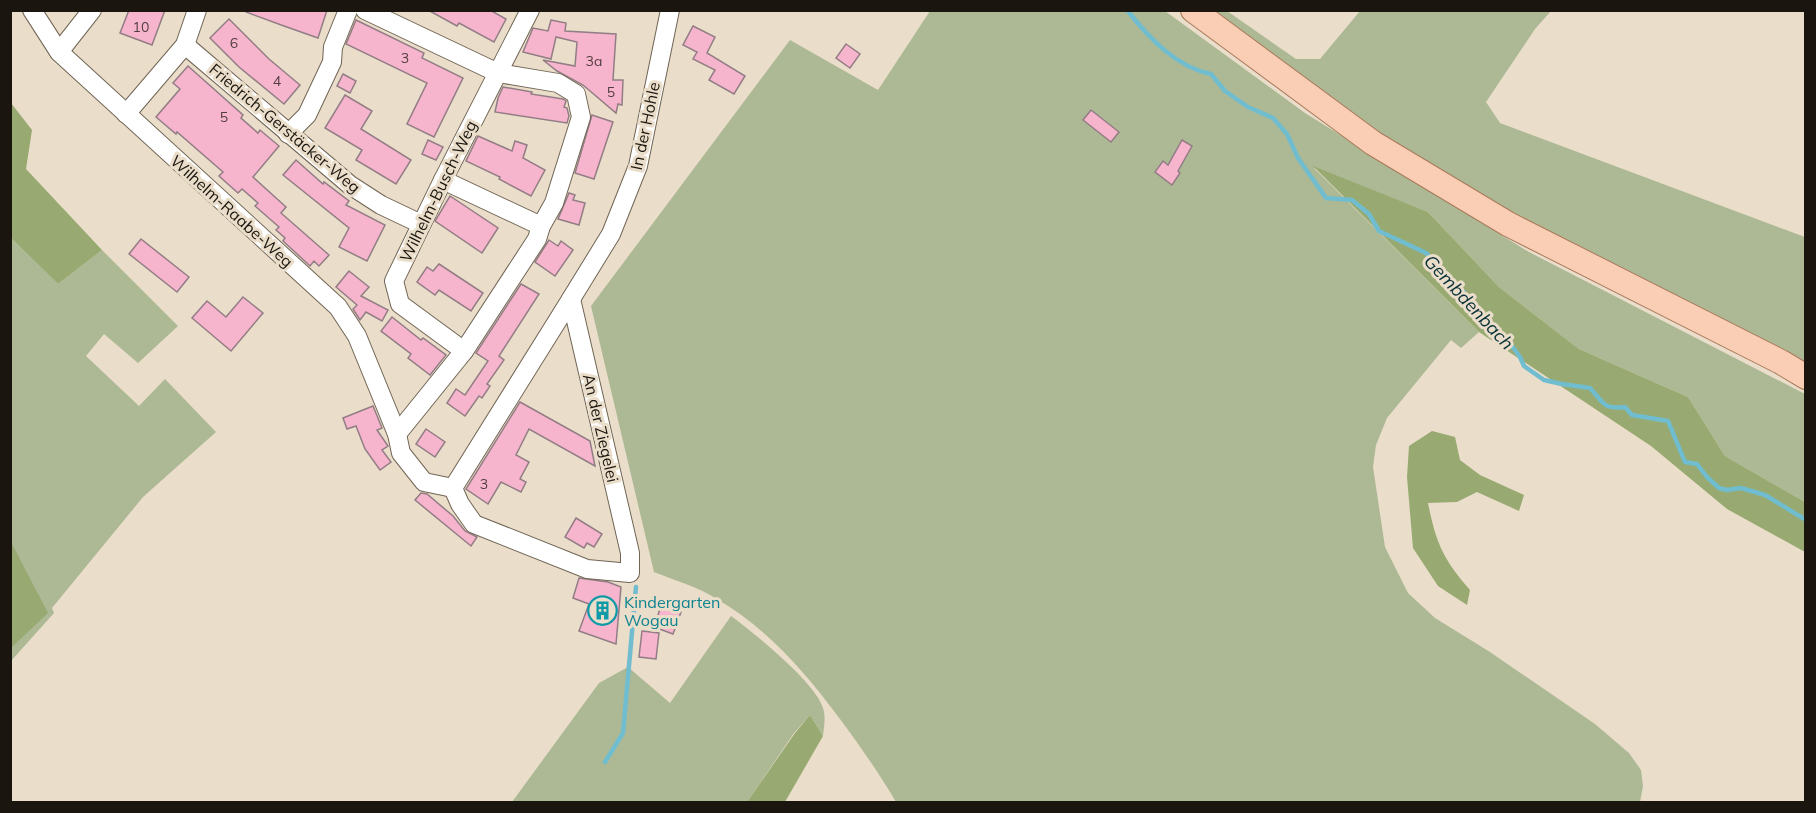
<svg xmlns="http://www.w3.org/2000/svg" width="1816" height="813" viewBox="0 0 1816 813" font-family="Mulish,sans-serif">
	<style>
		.green { fill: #adb995 }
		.forest { fill: #98aa71 }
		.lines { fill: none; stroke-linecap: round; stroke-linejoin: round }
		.stream { stroke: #70bdd0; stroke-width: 4.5 }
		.building { fill: #f6b5cd; stroke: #937d85; stroke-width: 1.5 }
		.minor-casing { stroke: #706554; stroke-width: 20 }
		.major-casing { stroke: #a9795a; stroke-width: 26 }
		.minor { stroke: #fff; stroke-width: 18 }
		.major { stroke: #faceb5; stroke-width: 24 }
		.labels { text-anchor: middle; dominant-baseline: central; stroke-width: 6; stroke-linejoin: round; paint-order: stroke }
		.number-label { font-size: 14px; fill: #513e3e }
		.street-label { font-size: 16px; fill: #1a160f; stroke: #eaddca }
		.culture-label { font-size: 16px; fill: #0d838f; stroke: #eaddca; text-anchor: start }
		.water-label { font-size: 18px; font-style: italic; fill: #072f37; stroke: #eaddca }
	</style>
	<rect width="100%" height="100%" fill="#eaddca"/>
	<g class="green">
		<path d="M930,11H1165L1305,113L1529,252L1805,394V502L1725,456L1688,397L1579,349L1499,287L1428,212L1314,168L1479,332L1461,348L1451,340L1387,418L1376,445L1373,467L1385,547L1408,593L1435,618L1490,652L1595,724L1629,753L1641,770L1643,786L1640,802H896C879,773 860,746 840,719C804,671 769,630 717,599C698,587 674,580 654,572L591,306L790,40L878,90Z"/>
		<path d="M1206,11H1227L1296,59H1320L1360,11H1551L1535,29L1486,102L1500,123L1805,237V370L1507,216L1429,168Z"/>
		<path d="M11,238L58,284L102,250L178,326L138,363L104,334L86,356L139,406L165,379L216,432L143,497L52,608L54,613L11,661L10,545L14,549L10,542Z"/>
		<path d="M731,616C753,632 816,683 823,708C826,717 824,726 823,736L810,715L794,733L747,802H512L599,683L628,667L670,703Z"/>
	</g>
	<g class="forest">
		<path d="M11,103L32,130L26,169L102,250L58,284L11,238Z"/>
		<path d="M1313,166L1428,212L1499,287L1579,349L1688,397L1725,456L1805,502V552L1727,509L1651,446L1479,332Z"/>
		<path d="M1432,431L1455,437L1460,460L1480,475L1524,495L1519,511L1477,492L1457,502L1428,503C1436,543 1443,559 1470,590L1467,605L1438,586L1413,548L1407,477L1409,446Z"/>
		<path d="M11,542L48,613L11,648H10Z"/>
		<path d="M810,715L823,736L785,802H747L795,733Z"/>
	</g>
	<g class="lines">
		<g class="stream">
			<path d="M1127,10C1149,38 1176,67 1211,74L1225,91L1248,107L1273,118L1287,134L1298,158L1326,198L1352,200L1369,214L1379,231L1426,253L1462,290L1490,327L1509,342L1520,357L1524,366L1544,380L1562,384L1590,388C1603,402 1603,410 1625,407L1632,415L1668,421L1685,462L1697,464L1707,477L1719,488L1727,490L1741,488L1765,495L1806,520"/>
			<path d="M605,762L623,733L636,587"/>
		</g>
	</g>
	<g class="building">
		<path d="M129,10H165L152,45L120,33Z"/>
		<path d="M246,10H327L318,38L284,26L246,12Z"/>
		<path d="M428,10H490L506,19L494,42L459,23L457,26Z"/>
		<path d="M229,19L269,59L300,85L284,104L239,67L210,38Z"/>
		<path d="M356,20L424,53L422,58L463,78L434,137L407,124L427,83L346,44Z"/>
		<path d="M551,20L566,23L565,31L616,34L613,80H623L622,105L618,104L616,113L583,85L557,71L543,60L575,66L577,42L556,37L551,59L523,52L533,28L548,31Z"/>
		<path d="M693,26L715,37L707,53L745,76L734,94L709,80L715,70L693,59L697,52L683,45Z"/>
		<path d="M846,44L860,54L850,68L836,58Z"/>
		<path d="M188,66L243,115L241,118L258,133L260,130L279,146L253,177L286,207L281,213L329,255L319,266L314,261L310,266L296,253L283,241L285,238L276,230L279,227L255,206L258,203L242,189L238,193L219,176L223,172L177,132L176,134L156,117L180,89L173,83Z"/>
		<path d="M343,74L356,81L350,93L337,86Z"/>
		<path d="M503,87L532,92L531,94L563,99L566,101L564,107L567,108L569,116L567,123L495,112L498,98Z"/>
		<path d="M345,95L372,111L361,129L411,160L396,184L356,160L362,150L325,128Z"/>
		<path d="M1091,110L1119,132L1111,142L1083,120Z"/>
		<path d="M592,115L613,122L594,179L575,173Z"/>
		<path d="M478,136L512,151L515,141L527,145L523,158L545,170L531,196L499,179L500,177L466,161Z"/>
		<path d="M428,140L443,147L436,160L422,154Z"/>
		<path d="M1182,140L1192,146L1178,171L1180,173L1172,185L1155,172L1163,161L1168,165Z"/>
		<path d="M296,160L323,184L324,182L349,201L346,205L385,225L367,261L339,247L349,228L283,175Z"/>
		<path d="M569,193L575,195L573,200L585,203L579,225L558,219Z"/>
		<path d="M450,196L498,228L482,253L435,221Z"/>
		<path d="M141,239L189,277L177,292L129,254Z"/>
		<path d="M549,240L558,246L561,241L573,250L555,276L535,262Z"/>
		<path d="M439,264L483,293L471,311L439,290L435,295L417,282L427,267L433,271Z"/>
		<path d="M349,271L369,287L361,296L388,310L382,321L366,312L360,320L353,309L357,305L336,287Z"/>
		<path d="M521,284L539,294L499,356L504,360L487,384L490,386L482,398L479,396L465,416L447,403L456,389L465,395L488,361L476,353Z"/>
		<path d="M243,297L263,313L231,351L192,318L207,301L226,317Z"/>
		<path d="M392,317L421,340L423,338L446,355L430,375L408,358L411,354L381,331Z"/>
		<path d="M520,402L590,441L595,466L529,429L516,455L529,462L520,479L526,482L521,492L501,482L488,504L466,489Z"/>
		<path d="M373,406L382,428L377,430L388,446L382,450L391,462L380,470L365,449L356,426L347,429L343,418Z"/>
		<path d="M426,429L445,442L435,457L416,444Z"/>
		<path d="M421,493L427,494L453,516L465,531L477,537L471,546L415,500Z"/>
		<path d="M576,518L602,534L594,547L587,543L584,548L565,537Z"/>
		<path d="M579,578L608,582L621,587L616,644L579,631L589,604L573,598Z"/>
		<path d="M661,606L681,612L673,634L654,627Z"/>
		<path d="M642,631L659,633L656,659L639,657Z"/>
	</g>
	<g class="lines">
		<defs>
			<g id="minor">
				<path d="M32,10L59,52L338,307L357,336L397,434L401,453L424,482L453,488"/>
				<path d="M365,10L498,73L558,83L576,94L581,117L554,203L541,226L537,239L464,351L397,434"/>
				<path d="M185,45L350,185L381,205L421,224"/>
				<path d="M59,52L92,10"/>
				<path d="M126,114L185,45L197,10"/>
				<path d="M288,134L307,115L332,62L333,47L348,10"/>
				<path d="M443,180L541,226"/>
				<path d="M571,299L630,553V573L587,569L474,524L460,504L453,488Z"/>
				<path d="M571,299L611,234L638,166L670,10"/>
				<path d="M464,351L400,304L394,281L443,180L530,10"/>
			</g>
			<path id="major" d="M1193,10L1373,143L1508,224L1781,362L1806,377"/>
		</defs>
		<use href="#minor" class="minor-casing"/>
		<use href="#major" class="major-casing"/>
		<use href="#minor" class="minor"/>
		<use href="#major" class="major"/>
	</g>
	<defs>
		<symbol id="building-ring" viewBox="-11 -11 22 22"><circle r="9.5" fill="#eaddca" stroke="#0f9aa8" stroke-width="1.5"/><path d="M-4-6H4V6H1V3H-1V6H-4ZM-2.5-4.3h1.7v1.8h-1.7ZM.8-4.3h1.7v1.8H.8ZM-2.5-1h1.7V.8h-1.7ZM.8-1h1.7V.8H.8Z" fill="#0f9aa8"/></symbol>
	</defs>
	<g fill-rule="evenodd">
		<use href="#building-ring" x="586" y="594" width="33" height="33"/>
	</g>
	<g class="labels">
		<g class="number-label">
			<text x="141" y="27">10</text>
			<text x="234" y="43">6</text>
			<text x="405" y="58">3</text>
			<text x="594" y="61">3a</text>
			<text x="277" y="81">4</text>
			<text x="611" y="92">5</text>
			<text x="224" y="117">5</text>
			<text x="484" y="484">3</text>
		</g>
		<g class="street-label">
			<text transform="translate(645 126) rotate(-78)">In der Hohle</text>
			<text transform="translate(285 128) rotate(40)">Friedrich-Gerstäcker-Weg</text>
			<text transform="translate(438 191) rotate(-64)">Wilhelm-Busch-Weg</text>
			<text transform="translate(232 211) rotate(42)">Wilhelm-Raabe-Weg</text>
			<text transform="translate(601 428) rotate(77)">An der Ziegelei</text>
		</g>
		<g class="culture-label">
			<text x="624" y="602">Kindergarten<tspan x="624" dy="18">Wogau</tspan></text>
		</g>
		<g class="water-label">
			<text transform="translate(1469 302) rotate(47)">Gembdenbach</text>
		</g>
	</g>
	<rect width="1816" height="813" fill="none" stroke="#1a160f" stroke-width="24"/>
</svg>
